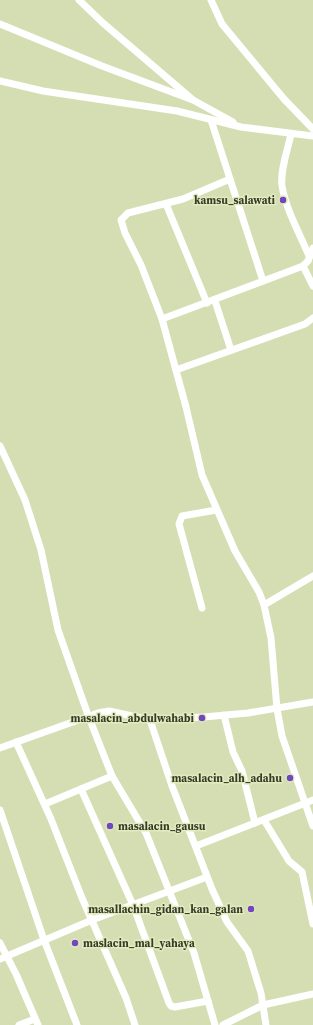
<svg xmlns="http://www.w3.org/2000/svg" width="313" height="1025" viewBox="0 0 313 1025" font-family="'Source Serif 4',serif">
	<style>
		.lines { fill: none; stroke-linecap: round; stroke-linejoin: round }
		.street { stroke: #fff; stroke-width: 7 }
		.poi-dot { fill: #7246be; stroke: #e2ebbe; stroke-width: 1.5 }
		.labels { text-anchor: middle; dominant-baseline: central; stroke-width: 3; stroke-linejoin: round; paint-order: stroke }
		.poi-label { font-size: 11px; font-weight: bold; fill: #373a28; stroke: #e2ebbe; text-anchor: end }
	</style>
	<rect width="100%" height="100%" fill="#d5deb2"/>
	<g class="lines">
		<g class="street">
			<path d="M79,0L103,23L193,100L233,122"/>
			<path d="M211,0L222,24L284,99L313,129"/>
			<path d="M0,24L102,66L193,100"/>
			<path d="M0,81L43,91L177,111L241,127L313,136"/>
			<path d="M211,120L263,281"/>
			<path d="M291,134C288,149 280,170 282,186C286,210 300,234 309,256"/>
			<path d="M230,179L183,199L128,213L121,220L125,233L141,265L162,319L186,407L202,475L235,551L259,592L264,605L271,638L277,709L282,736L313,826"/>
			<path d="M166,204L207,303"/>
			<path d="M303,266L313,286"/>
			<path d="M215,301L231,350"/>
			<path d="M162,319L303,266L308,261L313,248"/>
			<path d="M176,370L305,324L313,318"/>
			<path d="M0,446L25,500L41,550L58,630L88,715L112,776L146,833L194,953L215,1025"/>
			<path d="M264,605L313,576"/>
			<path d="M202,608L179,524L182,516L216,510"/>
			<path d="M224,715L233,752L242,771L255,823"/>
			<path d="M150,720L172,786L212,889L227,922L248,951L261,993L266,1025"/>
			<path d="M16,742L51,819L82,898L126,998L135,1025"/>
			<path d="M0,748L98,713L109,711L150,720L204,717L248,713L313,702"/>
			<path d="M81,789L133,905L169,1003L171,1006L175,1007L208,1001"/>
			<path d="M45,804L112,776"/>
			<path d="M0,810L44,940L77,1025"/>
			<path d="M264,820L289,861L302,872L313,924"/>
			<path d="M196,846L313,800"/>
			<path d="M0,943L16,974L38,1025"/>
			<path d="M0,959L92,920L207,877"/>
			<path d="M19,1025L35,1019"/>
			<path d="M223,1025L263,1005L313,994"/>
		</g>
	</g>
	<g class="poi-dot">
		<circle cx="283" cy="200" r="4"/>
		<circle cx="202" cy="718" r="4"/>
		<circle cx="290" cy="778" r="4"/>
		<circle cx="110" cy="826" r="4"/>
		<circle cx="251" cy="909" r="4"/>
		<circle cx="75" cy="943" r="4"/>
	</g>
	<g class="labels">
		<g class="poi-label">
			<text x="275" y="200">kamsu_salawati</text>
			<text x="194" y="718">masalacin_abdulwahabi</text>
			<text x="282" y="778">masalacin_alh_adahu</text>
			<text x="118" y="826" text-anchor="start">masalacin_gausu</text>
			<text x="243" y="909">masallachin_gidan_kan_galan</text>
			<text x="83" y="943" text-anchor="start">maslacin_mal_yahaya</text>
		</g>
	</g>
</svg>
